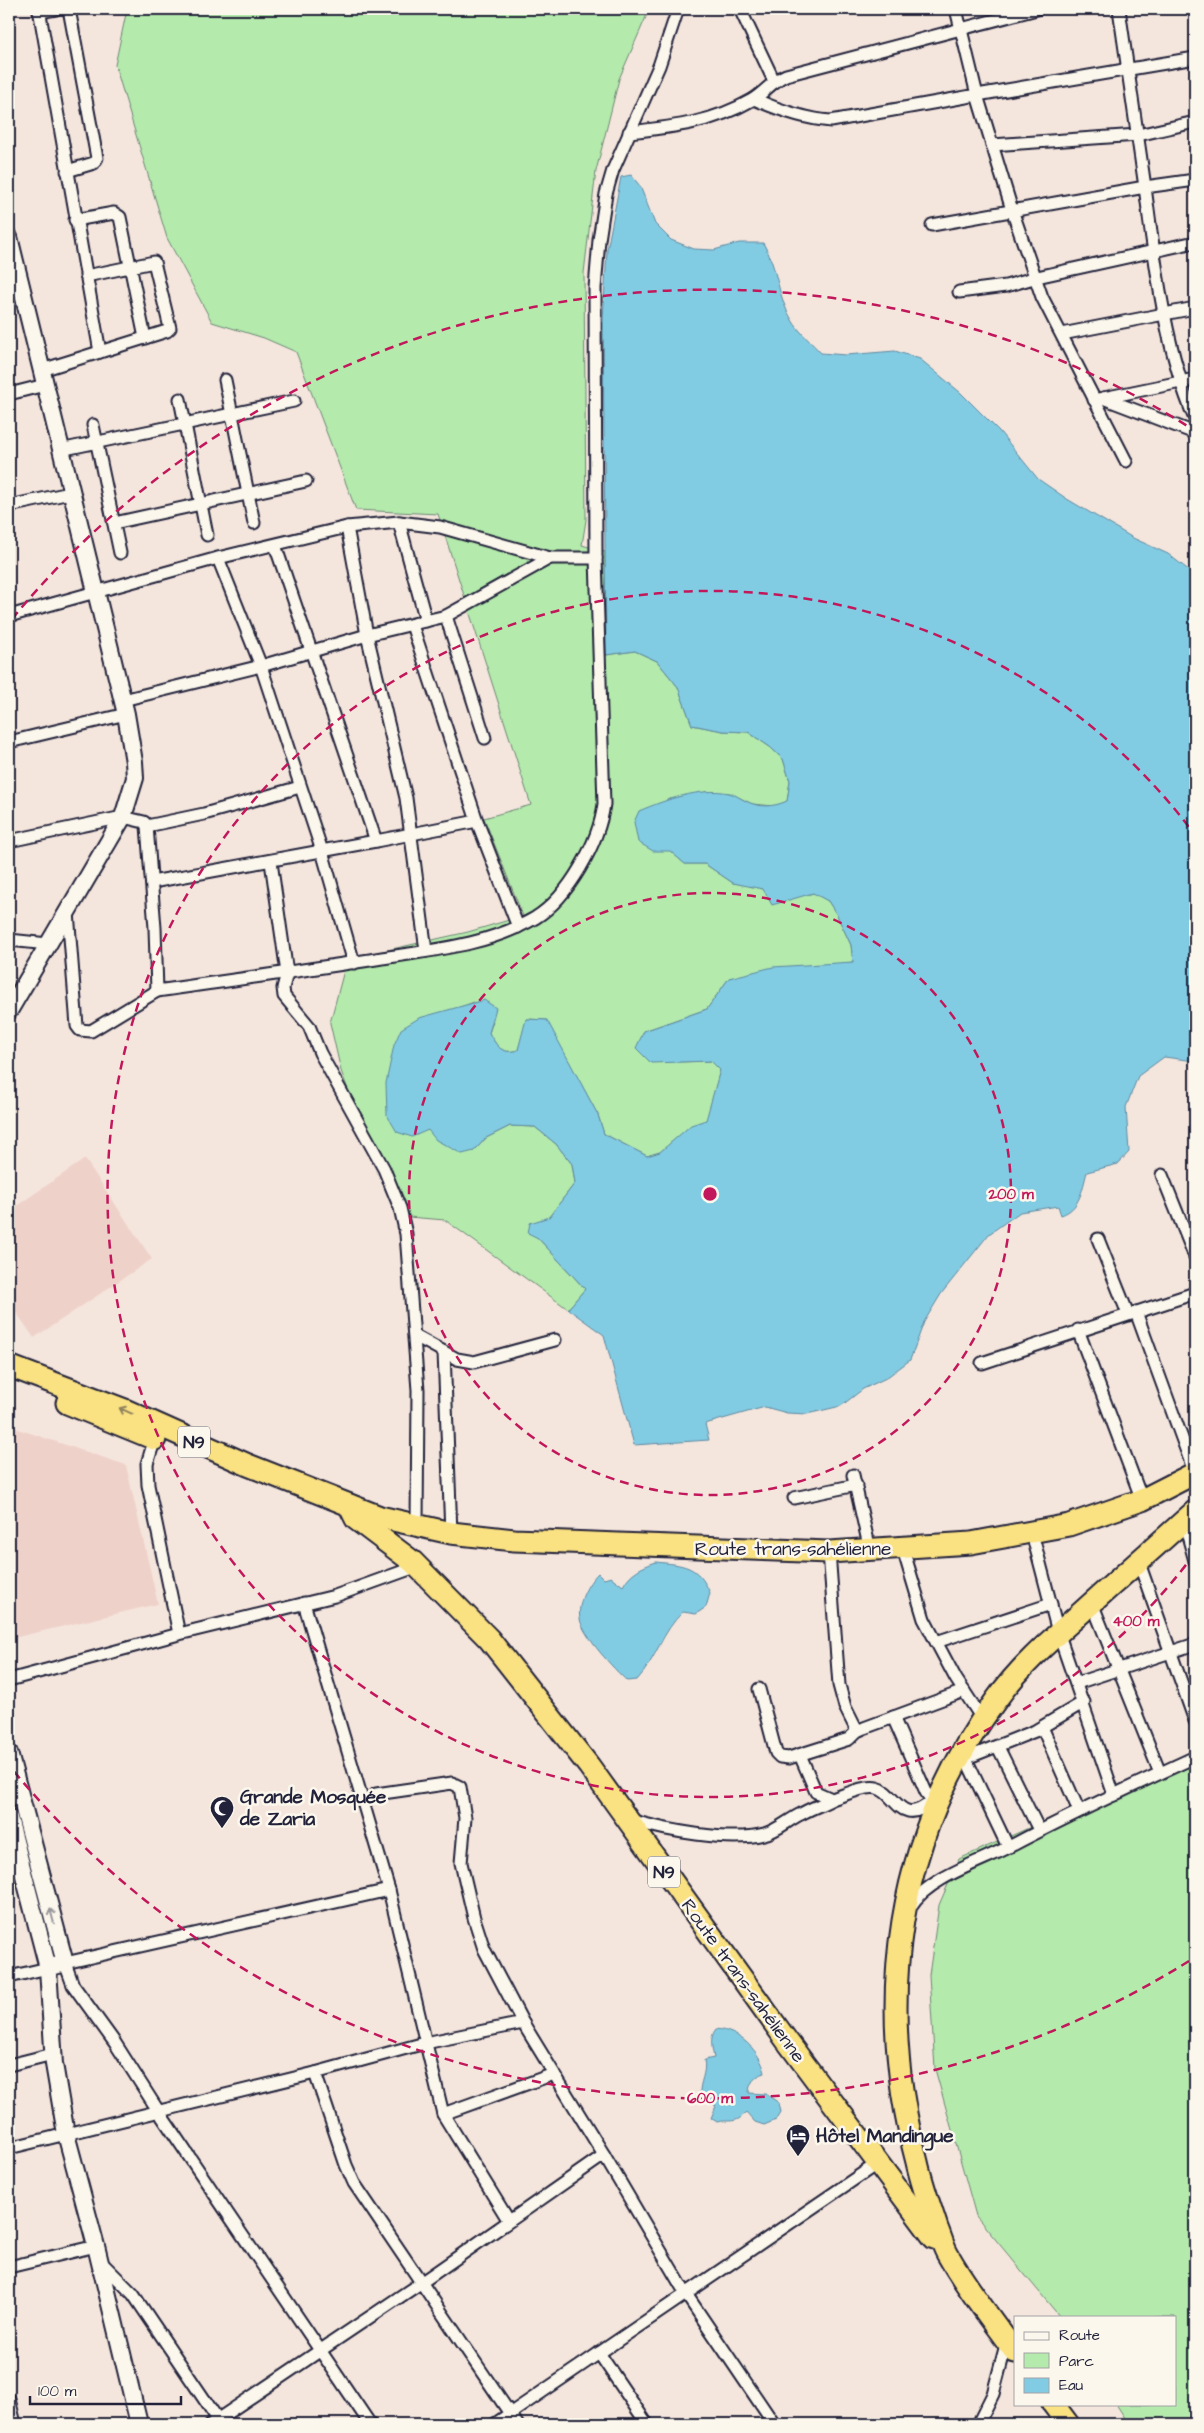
<svg xmlns="http://www.w3.org/2000/svg" width="1204" height="2433" viewBox="0 0 1204 2433" font-family="'Architects Daughter',sans-serif">
	<style>
		.built { fill: #eed2ca }
		.green { fill: #b4eaac; stroke: #6b8674 }
		.water { fill: #82cce3; stroke: #5c88a0 }
		.lines { fill: none; stroke-linecap: round; stroke-linejoin: round }
		.street-casing { stroke: #22223b; stroke-width: 15 }
		.secondary-casing { stroke: #22223b; stroke-width: 20 }
		.highway-casing { stroke: #22223b; stroke-width: 25 }
		.street { stroke: #fbf7ec; stroke-width: 11 }
		.secondary { stroke: #fbf7ec; stroke-width: 16 }
		.highway { stroke: #fae181; stroke-width: 21 }
		.oneway { stroke: #8e825e }
		.oneway2 { stroke: #99979c }
		.ring { fill: none; stroke: #c2185b; stroke-width: 2.5; stroke-dasharray: 9 6 }
		.labels { text-anchor: middle; dominant-baseline: central; stroke-width: 5; stroke-linejoin: round; paint-order: stroke }
		.shield { fill: #fbf7ec; stroke: #636270; stroke-width: 1 }
		.shield-label { font-size: 18px; font-weight: bold; fill: #22223b }
		.street-label { font-size: 19px; fill: #22223b; stroke: #fbf7ec }
		.poi-label { font-size: 19px; font-weight: bold; fill: #22223b; stroke: #fbf7ec; text-anchor: start }
		.centre { fill: #c2185b; stroke: #fbf7ec; stroke-width: 2.5 }
		.ring-label { font-size: 15px; text-anchor: middle; font-weight: bold; fill: #c2185b; stroke: #fbf7ec; stroke-width: 5; stroke-linejoin: round; paint-order: stroke }
	</style>
	<rect width="100%" height="100%" fill="#f5e6dd"/>
	<filter id="ink" filterUnits="userSpaceOnUse"><feTurbulence type="fractalNoise" baseFrequency=".02" numOctaves="2"/><feDisplacementMap in="SourceGraphic" scale="10" xChannelSelector="R" yChannelSelector="G"/><feConvolveMatrix kernelMatrix="1 2 1 2 8 2 1 2 1" color-interpolation-filters="sRGB"/></filter>
	<g filter="url(#ink)">
		<g class="built">
			<path d="M85,1159L152,1259L34,1338L9,1302V1211Z"/>
			<path d="M9,1426L126,1465L158,1604L9,1639Z"/>
		</g>
		<g class="green">
			<path d="M127,9H646V17L619,79L596,171L584,273L586,520L582,545L605,552L606,655L635,651L657,661L678,687L692,725L723,731L748,732L770,747L783,759L790,781L787,802L774,806L752,804L730,793L706,792L666,800L670,851L685,864H705L733,883L751,885L796,897L814,893L828,901L837,915L851,945L853,962L729,978L707,1009L644,1031L676,1062L711,1061L720,1070L707,1120L691,1126L660,1152L647,1156L604,1134L598,1115L546,1020L527,1019L518,1050C501,1055 497,1046 489,1033L493,1021L474,1002L458,1008L428,1130L474,1151L486,1138L510,1126L535,1127L556,1144L572,1164L575,1183L549,1217L530,1224L538,1238L585,1289L568,1309L445,1220L396,1216L341,1071L330,1023L347,959L468,932L523,916L484,818L531,805L438,514L356,510L296,352L264,338L212,322L167,238L115,65Z"/>
			<path d="M1195,1754V2424H1129L1116,2404H1175V2317H1060L976,2216L935,2069L929,1975L939,1905L959,1859Z"/>
		</g>
		<g class="water">
			<path d="M631,175L640,186L655,224L671,240L694,249L714,250L739,243H763C778,267 777,297 792,320C799,332 812,343 821,353L846,355L895,351L920,359L961,393L999,431L1038,479L1067,499L1133,538L1168,554L1195,575V1061L1164,1057L1138,1076L1126,1107L1129,1152L1118,1164L1087,1172C1082,1190 1080,1209 1061,1215L1058,1206L1020,1212L989,1234L941,1294L924,1322L910,1360L886,1378L863,1389L841,1406L807,1414L787,1413L765,1407L705,1424L709,1440L634,1445L604,1335L568,1309L585,1289L538,1238L528,1233L530,1223L549,1217L575,1183L572,1164L556,1144L535,1127L510,1126L486,1138L474,1151L462,1154L436,1140L428,1130L412,1137L397,1132L387,1115L386,1083L394,1045L401,1029L419,1018L484,1000L496,1008L489,1033C497,1046 501,1055 518,1050L526,1019L547,1020L598,1115L604,1134L647,1156L660,1152L691,1125L706,1120L720,1070L711,1061L651,1063L636,1048L644,1031L707,1009L729,978L773,967L853,962L851,945L837,915L828,901L813,893L772,905L763,889L733,883L705,864H685L670,851H653L638,842L634,822L639,811C665,800 700,787 729,793C735,794 741,799 746,801C759,808 774,807 787,801L790,781L783,759L770,747L748,732L723,731L692,725L678,687L657,661L635,651L606,655L603,320L607,250L621,177Z"/>
			<path d="M656,1562C684,1565 698,1565 710,1593L706,1607L696,1614L683,1612C662,1631 656,1660 637,1680L627,1681C614,1669 583,1636 580,1619C577,1603 587,1584 598,1573L604,1579L611,1577L623,1586C630,1572 642,1567 656,1562Z"/>
			<path d="M716,2029C739,2031 760,2050 765,2073C755,2076 749,2083 749,2093L766,2094L779,2103L781,2112L776,2120L764,2125L755,2122L746,2112C736,2125 730,2119 717,2122L711,2118L716,2106L700,2095C699,2082 707,2073 704,2060L714,2058C712,2047 709,2038 716,2029Z"/>
		</g>
		<g class="lines">
			<defs>
				<g id="street">
					<path d="M39,9L100,352"/>
					<path d="M740,9L774,81"/>
					<path d="M1119,9L1145,187L1195,180"/>
					<path d="M39,12L56,9"/>
					<path d="M754,99C779,110 804,119 831,121L977,95L956,9"/>
					<path d="M629,132C673,127 712,123 752,100C764,93 772,81 786,75L1037,9"/>
					<path d="M992,145L1138,135L1195,122"/>
					<path d="M67,171L94,163L97,158L69,9"/>
					<path d="M75,220L114,213L120,217L145,338"/>
					<path d="M932,225L1145,187C1155,262 1165,350 1195,419"/>
					<path d="M959,292L1006,286L1037,277L1195,242"/>
					<path d="M1062,334L1195,308"/>
					<path d="M42,370L167,331L170,328L154,262L86,276"/>
					<path d="M225,380L254,523"/>
					<path d="M9,394L45,385"/>
					<path d="M1103,398L1195,433"/>
					<path d="M180,399L207,535"/>
					<path d="M1094,400L1195,379"/>
					<path d="M93,425L120,553"/>
					<path d="M60,450L294,401"/>
					<path d="M1126,461L1042,297L1012,210L977,95L1195,58"/>
					<path d="M9,506L70,493"/>
					<path d="M399,522L440,527L550,558H596"/>
					<path d="M114,523L306,481"/>
					<path d="M347,527L367,635L406,798L426,951"/>
					<path d="M275,545L376,841L477,821"/>
					<path d="M218,558L261,666L322,851L354,963"/>
					<path d="M9,616L218,558L347,527L399,522L426,621"/>
					<path d="M446,616L485,738"/>
					<path d="M412,625L477,821L518,927"/>
					<path d="M123,700L261,666L367,635L446,616L550,558"/>
					<path d="M9,742L126,714"/>
					<path d="M147,826L204,814L300,787"/>
					<path d="M9,841L123,817L144,822L147,826L155,928L157,991C232,980 307,970 382,958C434,950 489,945 535,918C569,897 599,842 604,804L596,558L595,288L599,240L606,194L613,170L659,66L678,9"/>
					<path d="M271,862L287,973L283,988L284,996L309,1026L320,1053L384,1169L400,1208L406,1234L418,1390L417,1526"/>
					<path d="M152,882L376,841"/>
					<path d="M68,912L77,1026L80,1030L91,1031L157,991"/>
					<path d="M9,940L48,944"/>
					<path d="M1162,1175L1195,1257"/>
					<path d="M1098,1239L1128,1314"/>
					<path d="M1136,1312L1195,1474"/>
					<path d="M1078,1330L1142,1500"/>
					<path d="M415,1336L457,1359L474,1362L555,1340"/>
					<path d="M444,1352L451,1533"/>
					<path d="M982,1363L1195,1293"/>
					<path d="M156,1435L147,1464L148,1485L179,1634"/>
					<path d="M853,1475L870,1550"/>
					<path d="M794,1498L856,1485"/>
					<path d="M1184,1521L1195,1561"/>
					<path d="M1032,1533L1058,1632L1114,1795"/>
					<path d="M903,1549L924,1619L956,1679L983,1720"/>
					<path d="M829,1552L839,1685L845,1707L857,1731"/>
					<path d="M1138,1560L1195,1721"/>
					<path d="M304,1603L389,1890L443,2114L509,2221"/>
					<path d="M1092,1603L1160,1773"/>
					<path d="M936,1642L1051,1604"/>
					<path d="M9,1680L179,1634L335,1596L418,1566"/>
					<path d="M1077,1683L1195,1644"/>
					<path d="M759,1689L776,1753L780,1757L789,1758L849,1739L857,1731L864,1728L964,1691"/>
					<path d="M893,1717L926,1792L935,1805"/>
					<path d="M1042,1727L1079,1811"/>
					<path d="M998,1747L1039,1830"/>
					<path d="M800,1755L816,1792L832,1799C845,1795 865,1785 877,1788C896,1792 900,1829 932,1801"/>
					<path d="M966,1759L1008,1847"/>
					<path d="M959,1761L1035,1731L1084,1702"/>
					<path d="M376,1794L452,1783L460,1787L465,1818L461,1863L474,1918L484,1949L523,2023L604,2155L686,2294L774,2424"/>
					<path d="M630,1820C664,1830 729,1843 764,1834C777,1831 788,1820 801,1814C811,1808 822,1805 832,1799"/>
					<path d="M911,1906C927,1879 979,1862 1007,1848C1069,1815 1132,1786 1195,1757"/>
					<path d="M9,1977L48,1968"/>
					<path d="M9,2065L53,2054"/>
					<path d="M315,2073L346,2165L354,2183L517,2424"/>
					<path d="M443,2114L554,2074"/>
					<path d="M9,2148L315,2073L425,2043L523,2023"/>
					<path d="M100,2261L133,2294L221,2424"/>
					<path d="M9,2267L96,2246"/>
					<path d="M599,2353L647,2424"/>
					<path d="M9,2399L15,2424"/>
					<path d="M211,2424L422,2282L604,2155"/>
					<path d="M370,2424L159,2112L115,2043L73,1985L65,1963L389,1890"/>
					<path d="M495,2424L878,2163"/>
					<path d="M978,2424L993,2394L1007,2341"/>
				</g>
				<g id="secondary">
					<path d="M9,237L126,714L134,762L135,778L123,817L9,1011"/>
					<path d="M9,1753L65,1963L48,1968"/>
					<path d="M9,1818L48,1968L54,2064L66,2134L96,2246L139,2424"/>
				</g>
				<g id="highway">
					<path d="M9,1366L125,1410L248,1465L380,1517L451,1533L514,1540L829,1552L971,1543L1069,1525L1142,1500L1195,1473"/>
					<path d="M67,1403L155,1439"/>
					<path d="M349,1505L356,1519L413,1562L489,1639L589,1766L787,2041L934,2238"/>
					<path d="M1015,2352C993,2321 967,2289 948,2255C943,2247 941,2237 937,2228C930,2206 922,2185 917,2162C874,2001 896,1836 996,1700C1023,1662 1059,1633 1093,1602C1127,1572 1161,1541 1195,1511"/>
					<path d="M1053,2404L1068,2424"/>
				</g>
			</defs>
			<use href="#street" class="street-casing"/>
			<use href="#secondary" class="secondary-casing"/>
			<use href="#highway" class="highway-casing"/>
			<use href="#street" class="street"/>
			<use href="#secondary" class="secondary"/>
			<use href="#highway" class="highway"/>
		</g>
		<defs><path id="oneway-shaft" d="M-6 0H5M1.5-3L5.5 0L1.5 3" fill="none" stroke-width="1.6" stroke-linecap="round" stroke-linejoin="round" transform="scale(1.25)"/></defs>
		<use class="oneway" href="#oneway-shaft" transform="translate(126 1411) rotate(-156)"/>
		<use class="oneway2" href="#oneway-shaft" transform="translate(52 1916) rotate(-105)"/>
	</g>
	<g class="ring">
		<circle cx="710" cy="1194" r="301"/>
		<path d="M1195 1553A603 603 0 1 1 1195 835"/>
		<path d="M1189 1961A904 904 0 0 1 12 1769M12 619A904 904 0 0 1 1189 427"/>
	</g>
	<defs>
		<symbol id="mosque-pin" viewBox="-11 -11 22 30"><path d="M0 17L-7.5 6A9.5 9.5 0 1 1 7.5 6Z" fill="#22223b" stroke="#fbf7ec"/><path d="M3.5-4.9A6 6 0 1 0 3.5 4.9A5 5 0 1 1 3.5-4.9Z" fill="#fff"/></symbol>
		<symbol id="hotel-pin" viewBox="-11 -11 22 30"><path d="M0 17L-7.5 6A9.5 9.5 0 1 1 7.5 6Z" fill="#22223b" stroke="#fbf7ec"/><path d="M-6-4.5h1.5V1H6V5H4.5V3h-9V5H-6ZM-4 0a1.8 1.8 0 1 1 3.6 0ZM.5 0V-2.5h3Q6-2.5 6 0Z" fill="#fff"/></symbol>
	</defs>
	<g fill-rule="evenodd">
		<use href="#mosque-pin" x="208" y="1794" width="28" height="38"/>
		<use href="#hotel-pin" x="784" y="2122" width="28" height="38"/>
	</g>
	<g class="labels">
		<g class="shield">
			<rect x="178" y="1426.5" width="32" height="31" rx="4"/>
			<rect x="648" y="1856.5" width="32" height="31" rx="4"/>
		</g>
		<g class="shield-label">
			<text x="194" y="1442">N9</text>
			<text x="664" y="1872">N9</text>
		</g>
		<g class="street-label">
			<text x="793" y="1549">Route trans-sahélienne</text>
			<text transform="translate(743 1981) rotate(54)">Route trans-sahélienne</text>
		</g>
		<g class="poi-label">
			<text x="240" y="1797">Grande Mosquée<tspan x="240" dy="22">de Zaria</tspan></text>
			<text x="816" y="2136">Hôtel Mandingue</text>
		</g>
	</g>
	<circle cx="710" cy="1194" r="8" class="centre"/>
	<g class="ring-label">
		<text x="1011" y="1199">200 m</text>
		<text x="1136" y="1626">400 m</text>
		<text x="710" y="2103">600 m</text>
	</g>
	<rect width="1204" height="2433" fill="none" stroke="#fbf7ec" stroke-width="30"/>
	<rect x="15" y="15" width="1174" height="2403" fill="none" stroke="#22223b" stroke-width="2" filter="url(#ink)"/>
	<rect x="1014" y="2316" width="162" height="90" fill="#fbf7ec" stroke="#a4a2a5"/>
	<rect x="1024" y="2332" width="25" height="8" fill="#fbf7ec" stroke="#a4a2a5"/>
	<text x="1059" y="2340" font-size="15" fill="#22223b">Route</text>
	<rect x="1024" y="2353" width="25" height="15" fill="#b4eaac" stroke="#a4a2a5"/>
	<text x="1059" y="2366" font-size="15" fill="#22223b">Parc</text>
	<rect x="1024" y="2378" width="25" height="15" fill="#82cce3" stroke="#a4a2a5"/>
	<text x="1059" y="2390" font-size="15" fill="#22223b">Eau</text>
	<path d="M30 2396v8h151v-8" fill="none" stroke="#22223b" stroke-width="2.5"/>
	<text x="38" y="2396" font-size="15" fill="#22223b" stroke="#fbf7ec" stroke-width="4" paint-order="stroke">100 m</text>
</svg>
